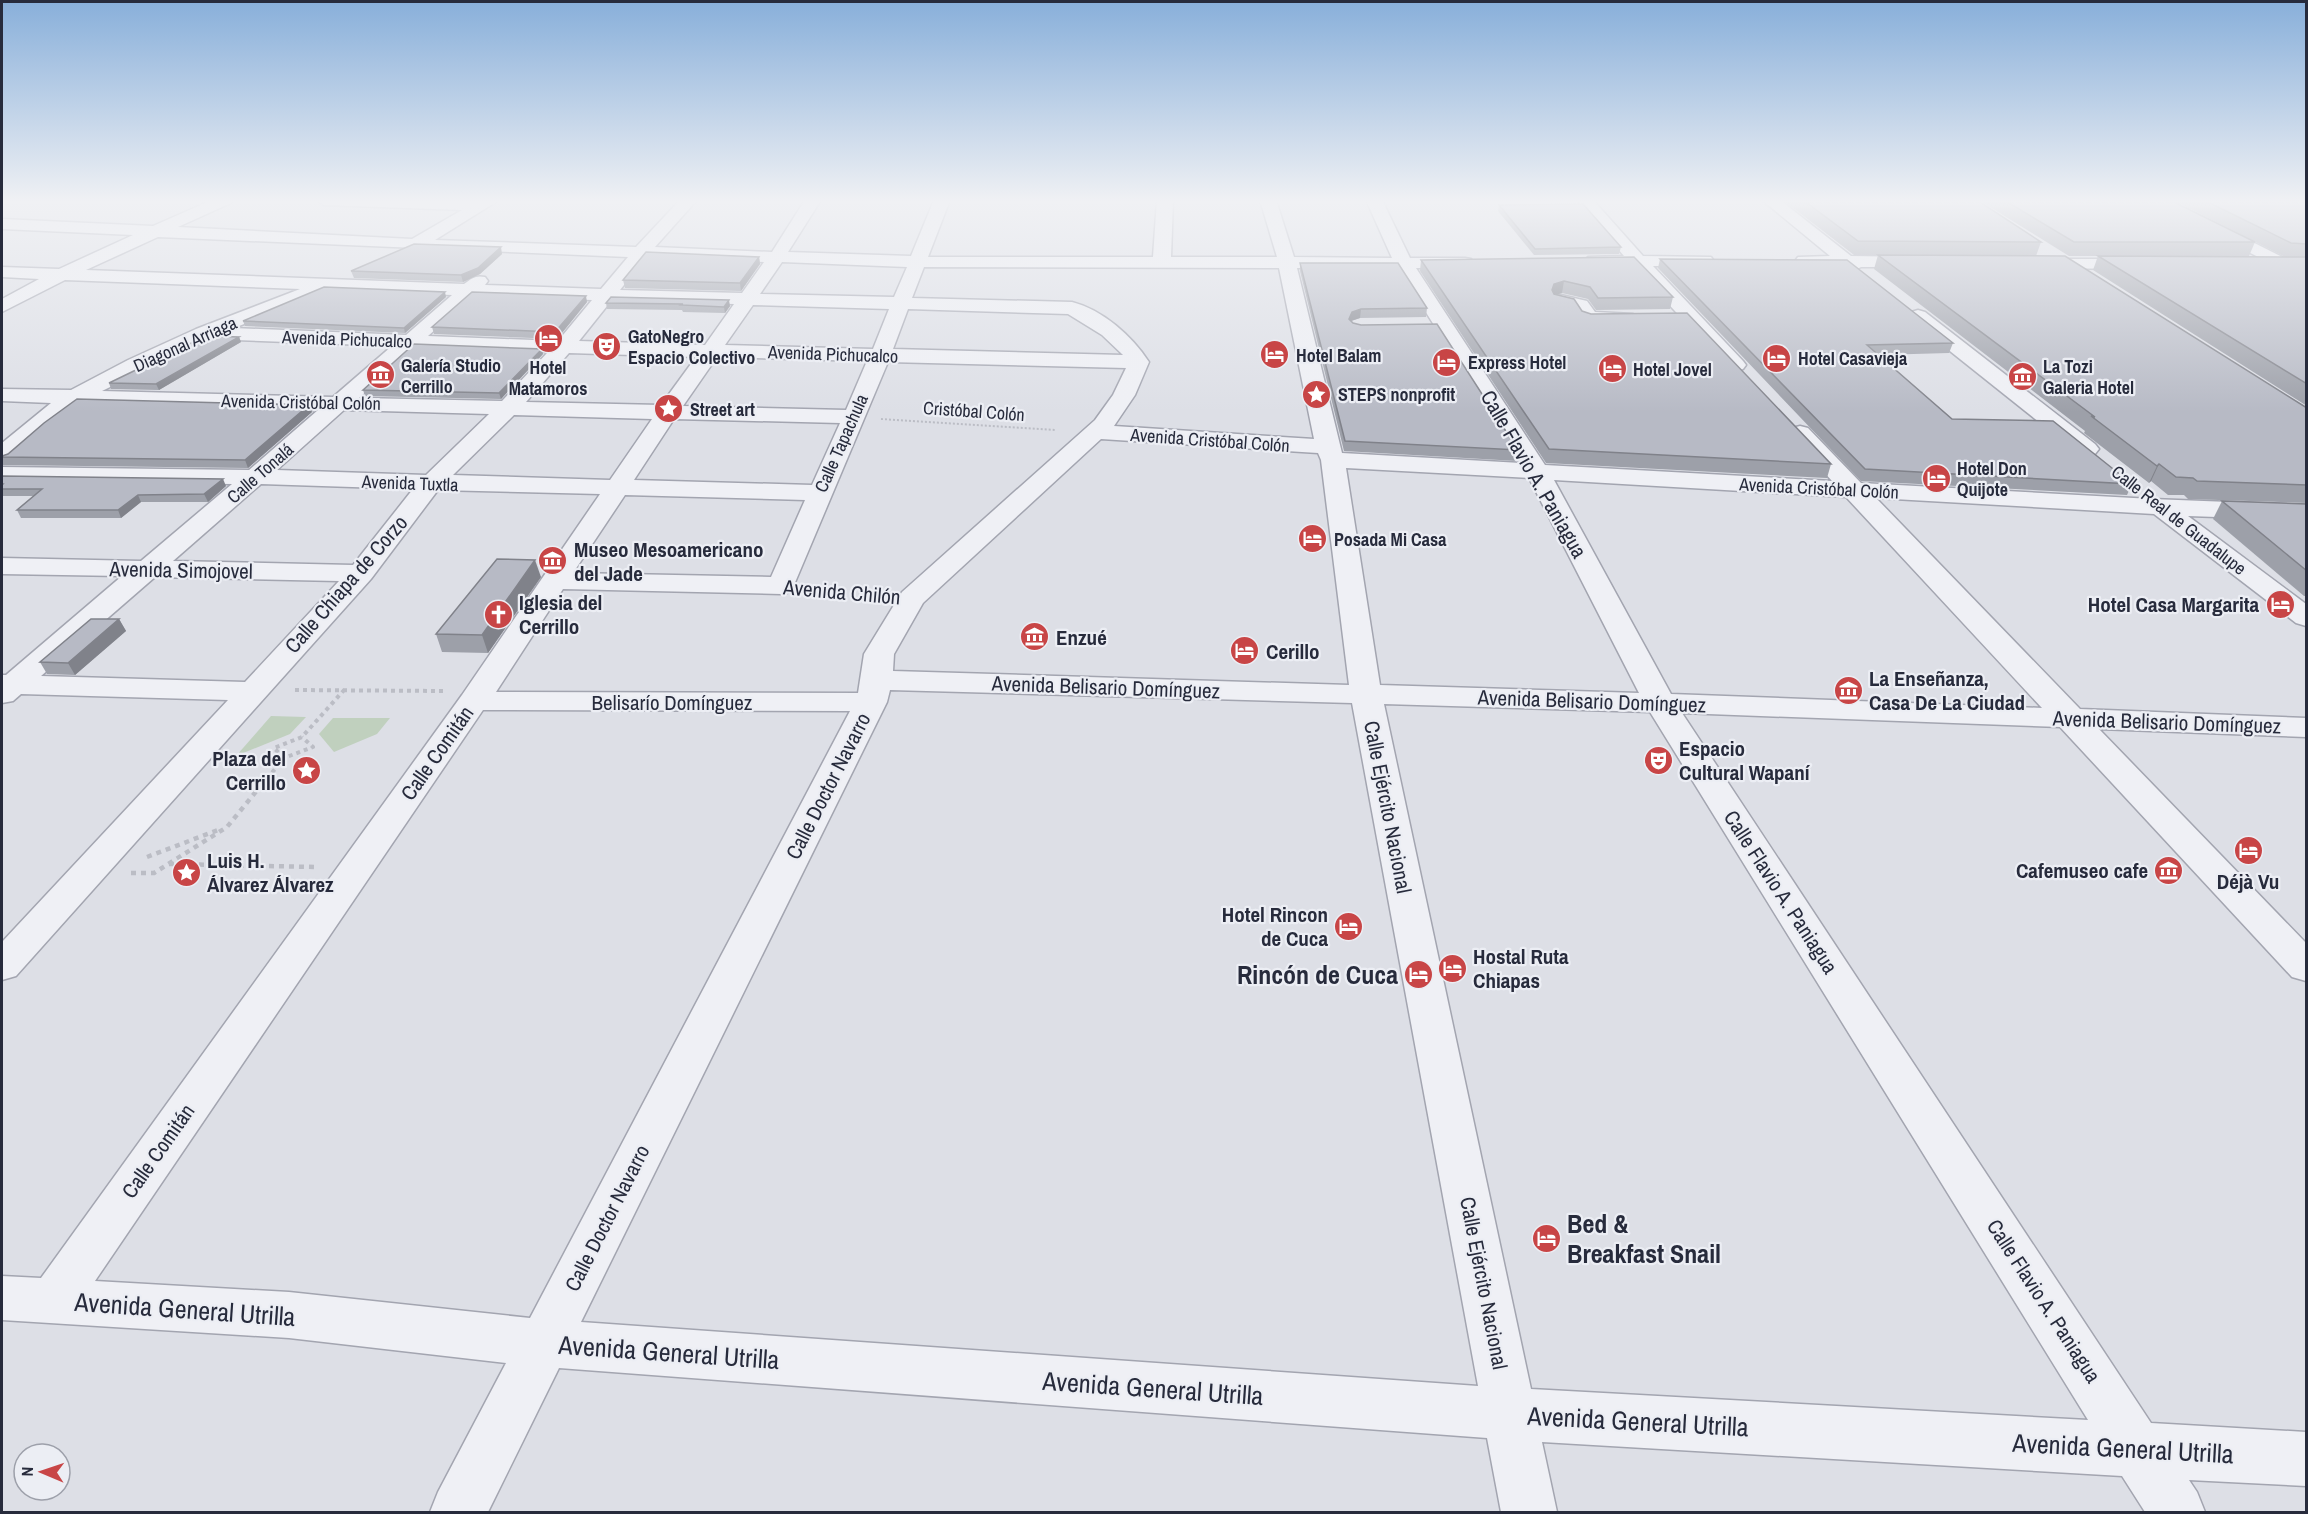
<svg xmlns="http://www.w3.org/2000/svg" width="2308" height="1514" viewBox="0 0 2308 1514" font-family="'Archivo Narrow',sans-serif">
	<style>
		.green { fill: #c0d0be }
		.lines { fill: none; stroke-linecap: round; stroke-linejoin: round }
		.minor-casing { stroke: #a3a5b0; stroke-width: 3 }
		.path-far2 { stroke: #bbbdc5; stroke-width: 2; stroke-dasharray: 2 2; stroke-linecap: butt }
		.path-far1 { stroke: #bbbdc5; stroke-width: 4; stroke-dasharray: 4 4; stroke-linecap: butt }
		.path { stroke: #bbbdc5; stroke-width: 4.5; stroke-dasharray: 5 5; stroke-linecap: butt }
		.minor { fill: #eff0f5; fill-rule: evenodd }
		.wall { fill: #9da0a9 }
		.shaded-wall { fill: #80828a }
		.building { fill: #b7bac5; stroke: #80828a; stroke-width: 1.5 }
		.labels { text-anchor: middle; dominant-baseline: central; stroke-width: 4.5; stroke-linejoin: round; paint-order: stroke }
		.far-poi-label { font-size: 18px; font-weight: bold; fill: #272b3c; stroke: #eceef4; text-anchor: start }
		.far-street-label { font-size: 18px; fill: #272b3c; stroke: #eceef4 }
		.street-label { font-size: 21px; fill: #272b3c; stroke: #eceef4 }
		.poi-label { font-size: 21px; font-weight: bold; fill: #272b3c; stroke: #eceef4; text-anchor: start }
		.near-poi-label { font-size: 26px; font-weight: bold; fill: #272b3c; stroke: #eceef4; text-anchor: end }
		.near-street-label { font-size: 26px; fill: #272b3c; stroke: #eceef4 }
	</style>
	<rect width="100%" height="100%" fill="#dddfe6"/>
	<g class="green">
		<path d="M271,716L306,717L290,734L236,756Z"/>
		<path d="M333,718H390L377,734L334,752L319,734Z"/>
	</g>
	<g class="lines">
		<defs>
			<g id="minor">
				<path d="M212,200H233L231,203L178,227L412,239L462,210L324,205L316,200H499L435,240L636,247L680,200H697L655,247L772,252L805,200H821L788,252L911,256L934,200H950L928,257H1153L1157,200H1173L1171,257H1277L1260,200H1276L1294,257L1392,258L1366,200H1382L1410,258H1465L1471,259L1474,263L1471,267L1465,268H1416L1545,465L1832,481L1789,433L1792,428L1800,426L1808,428L1861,483L2152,499L2306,505V520L2188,516L2306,604V626L2296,623L2154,514L1876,498L2080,709L2306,718V737L2099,729L2306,943V981L2292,977L2060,727L1682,713L2151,1423L2306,1432V1486L2189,1480L2197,1492L2205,1512H2145L2122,1476L1542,1442L1557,1512H1501L1487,1438L559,1368L488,1512H430L438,1492L506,1363L289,1338L2,1320V1276L41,1278L462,695L600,494L438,490L371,579L16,976L2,980V942L228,700L21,694L13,701L2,703V675H6L122,576L2,574V558L141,561L232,484L2,481V467L249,470L318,410L80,404L46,428L10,460L2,462V443L51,403L2,401V389L71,390L128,360L196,329L300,289L65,280L2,312V299L39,279L2,277V267L59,269L133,235L2,229V219L153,226ZM158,237L628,257L601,289L485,285L488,281L485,277C476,275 472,278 464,284L86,270ZM646,257L764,262L742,293L620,290ZM782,262L907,267L894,297L760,294ZM924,267L1279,268L1314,439L1114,426L1135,395L1149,362C1132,336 1103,310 1072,302L912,298ZM1297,268H1398L1521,463L1342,453ZM325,290L452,295L406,335L234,328L323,293ZM473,296L592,300L558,341L428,336ZM611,301L734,304L705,345L579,341ZM753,305L889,309L873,349L725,345ZM908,309L1068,314L1102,335L1123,355L893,349ZM208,339L392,346L333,397L102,391ZM415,347L548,352L502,401L359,398ZM569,353L696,357L661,405L526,402ZM717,357L867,361L846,410L683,406ZM888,362L1126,368L1113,395L1095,420L902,592L864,654L858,693L496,692L563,589L781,594L791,592ZM344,410L489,414L426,475L277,470ZM514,415L652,419L610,480L453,475ZM674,419L840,423L812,485L634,480ZM1101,439L1318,453L1321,460L1349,685L893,671L894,654L923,603ZM1346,468L1529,478L1639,693L1380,685ZM1554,480L1846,497L2042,708L1671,694ZM261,484L413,489L353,565L173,561ZM625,495L805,500L771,577L573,573ZM155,577L339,581L245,682L41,676ZM890,690L1352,703L1478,1386L581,1322L887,702ZM1384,704L1650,712L2088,1420L1531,1389ZM483,710L850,711L530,1318L289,1292L95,1281Z"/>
				<path d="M1577,200H1593L1643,256L1711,257L1714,261L1711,265L1705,266H1653L1743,361L1746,365L1743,369L1736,371L1729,369L1633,266L1588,265L1585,261L1588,257L1624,256Z"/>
				<path d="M1762,200H1780L1851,256L1921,257L1927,258L1930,262L1927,266L1921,267H1861L1853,271L1843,267L1798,265L1795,261L1798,257L1830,256Z"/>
				<path d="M2149,200H2169L2306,269V281L2151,203Z"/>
				<path d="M2032,259H2140L2146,260L2149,264L2146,268L2140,269L2026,268L2023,264L2026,260Z"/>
				<path d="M1561,295L1587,301L1595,312L1633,314L1636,318L1633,322L1626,324L1582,322L1573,309L1554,305L1552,301L1554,297Z"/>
				<path d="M1918,310L1925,312L2095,444L2099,449L2095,454L2087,456L2079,454L1911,320L1908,316L1911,312Z"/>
			</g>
		</defs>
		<use href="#minor" class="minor-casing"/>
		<path class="path-far2" d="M881,419L1056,430"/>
		<g class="path-far1">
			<path d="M811,589L882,596"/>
			<path d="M295,690L444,691"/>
			<path d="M284,758L274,748L302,737L345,689"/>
			<path d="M262,785L284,758L313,747L302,737"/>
		</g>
		<g class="path">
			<path d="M147,857L218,830"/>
			<path d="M169,864L317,867"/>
			<path d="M131,873H154L227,827L263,783"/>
		</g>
		<use href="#minor" class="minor"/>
	</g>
	<g class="wall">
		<path d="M1783,200H1977L2041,242L2036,256L1854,255Z"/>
		<path d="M1979,200H2170L2255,242L2249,256H2069Z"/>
		<path d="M2173,200H2307V257H2285Z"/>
		<path d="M1499,205L1621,247L1619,254L1534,255L1498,211Z"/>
		<path d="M502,254L480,274L463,282L354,278L351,271Z"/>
		<path d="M1878,255L2307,408V503L2188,499L2184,495H2168L2151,481L2149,483L2084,433L2085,431L1874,269Z"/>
		<path d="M2098,256L2307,257V406L2093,270Z"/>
		<path d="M759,257L760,264L741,291L625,288L623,280Z"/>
		<path d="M1660,259L1953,343L1949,353L1878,355L1952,419L2132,484L2127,495L1861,481L1658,268Z"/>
		<path d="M1421,260L1673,297L1670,309L1596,310L1588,299L1562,293L1556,295L1831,464L1827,478L1546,463L1420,271Z"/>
		<path d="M1300,263L1427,308L1426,317L1360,318L1351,321L1518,450L1517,461L1344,451L1300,271Z"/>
		<path d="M446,297L405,333L245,326L243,321Z"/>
		<path d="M611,297L730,306L725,313L683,312L682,310L607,309L606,303Z"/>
		<path d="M587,302L557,339L434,334L432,327Z"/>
		<path d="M239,337L241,342L159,390L111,389L109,383Z"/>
		<path d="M543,354L501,399L365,396L363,390Z"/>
		<path d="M312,412L248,468L2,465V456Z"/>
		<path d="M2,476L226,486L208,502H141L121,518H21L17,510L34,496H2Z"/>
		<path d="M2222,501L2307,504V596H2304L2213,519Z"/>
		<path d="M541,577L488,653L442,652L436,634Z"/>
		<path d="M119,619L126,631L75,675L47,674L40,662Z"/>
	</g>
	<g class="shaded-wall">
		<path d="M501,247L502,254L480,274L463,282L461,275Z"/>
		<path d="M759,257L760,264L741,291L740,283Z"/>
		<path d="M1564,281L1562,293L1552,296V290L1554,284Z"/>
		<path d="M445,292L446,297L405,333L404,328Z"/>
		<path d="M586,296L587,302L557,339L555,332Z"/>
		<path d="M729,300L730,306L725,313L724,307Z"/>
		<path d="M1361,309L1360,318L1351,321L1349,319L1352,312Z"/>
		<path d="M239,337L241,342L159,390L156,384Z"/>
		<path d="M542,349L543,354L501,399L499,393Z"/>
		<path d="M309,405L312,412L248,468L245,460Z"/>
		<path d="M2159,464L2151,481L2149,483L2157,466Z"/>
		<path d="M223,479L226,486L208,502L204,494Z"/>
		<path d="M138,495L141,502L121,518L118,510Z"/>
		<path d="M535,560L541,577L488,653L482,635Z"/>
		<path d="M119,619L126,631L75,675L68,663Z"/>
	</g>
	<g class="building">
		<path d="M1803,200H1977L2041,242L1858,241Z"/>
		<path d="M2004,200H2170L2255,242H2074Z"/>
		<path d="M2204,200H2307V244L2291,243Z"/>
		<path d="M1583,204L1621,247L1535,249L1499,205Z"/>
		<path d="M414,244L501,247L478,268L461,275L351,271Z"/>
		<path d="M646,252L759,257L740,283L623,280Z"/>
		<path d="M1878,255L2065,256L2307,408V485L2197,481L2193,478L2176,477L2159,464L2157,466L2091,416L2095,417Z"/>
		<path d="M2098,256L2307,257V384Z"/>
		<path d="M1634,257L1673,297L1598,298L1590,287L1564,281L1554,284L1552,290L1554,294L1574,299L1582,311L1591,314L1687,313L1831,464L1549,449L1421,260Z"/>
		<path d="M1660,259L1847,260L1953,343L1867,345L1952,419L2053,421L2132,484L1865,469Z"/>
		<path d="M1300,263H1398L1427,308L1361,309L1352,312L1349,319L1353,323L1361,325L1437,324L1518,450L1345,441Z"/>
		<path d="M324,287L445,292L404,328L243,321Z"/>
		<path d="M472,292L586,296L555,332L432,327Z"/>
		<path d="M611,297L729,300L724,307L681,305L683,304L606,303Z"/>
		<path d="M206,336L239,337L156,384L109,383Z"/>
		<path d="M414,344L542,349L499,393L363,390Z"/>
		<path d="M77,399L309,405L245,460L2,457V456L8,454L44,423Z"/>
		<path d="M2,476L223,479L204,494L138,495L118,510H17L42,489H2V485L3,484H2Z"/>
		<path d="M2222,501L2307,504V571Z"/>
		<path d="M497,559L535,560L482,635L436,634Z"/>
		<path d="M91,619H119L68,663L40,662Z"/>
	</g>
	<linearGradient id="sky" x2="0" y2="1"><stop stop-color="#88afda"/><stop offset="0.49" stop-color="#f0f1f4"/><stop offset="1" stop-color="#f0f1f4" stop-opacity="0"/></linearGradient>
	<rect width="2308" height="412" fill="url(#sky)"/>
	<defs>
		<symbol id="hotel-disc" viewBox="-11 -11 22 22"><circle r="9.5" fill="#c84546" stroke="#eceef4"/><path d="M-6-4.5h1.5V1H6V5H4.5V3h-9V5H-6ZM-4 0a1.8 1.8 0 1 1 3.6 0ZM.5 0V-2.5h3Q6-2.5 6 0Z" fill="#fff"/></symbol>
		<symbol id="theatre-disc" viewBox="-11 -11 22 22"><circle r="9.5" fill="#c84546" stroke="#eceef4"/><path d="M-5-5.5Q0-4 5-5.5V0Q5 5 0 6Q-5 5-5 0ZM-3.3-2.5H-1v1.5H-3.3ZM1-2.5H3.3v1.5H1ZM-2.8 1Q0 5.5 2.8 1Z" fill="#fff"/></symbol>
		<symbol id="museum-disc" viewBox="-11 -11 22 22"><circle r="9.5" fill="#c84546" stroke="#eceef4"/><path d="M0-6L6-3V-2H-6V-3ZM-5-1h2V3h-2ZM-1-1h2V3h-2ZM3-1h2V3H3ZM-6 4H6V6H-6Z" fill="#fff"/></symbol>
		<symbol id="sight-disc" viewBox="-11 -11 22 22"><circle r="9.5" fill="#c84546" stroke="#eceef4"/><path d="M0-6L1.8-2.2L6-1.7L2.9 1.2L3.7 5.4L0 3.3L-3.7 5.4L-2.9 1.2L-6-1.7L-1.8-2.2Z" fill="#fff"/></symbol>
		<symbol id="church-disc" viewBox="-11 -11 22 22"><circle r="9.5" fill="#c84546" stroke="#eceef4"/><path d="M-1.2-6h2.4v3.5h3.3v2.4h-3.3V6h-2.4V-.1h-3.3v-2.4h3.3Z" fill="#fff"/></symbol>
	</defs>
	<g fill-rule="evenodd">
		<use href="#hotel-disc" x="532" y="322" width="33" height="33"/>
		<use href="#theatre-disc" x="590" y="330" width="33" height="33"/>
		<use href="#hotel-disc" x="1258" y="338" width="33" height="33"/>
		<use href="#hotel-disc" x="1760" y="342" width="33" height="33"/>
		<use href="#hotel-disc" x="1430" y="346" width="33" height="33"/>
		<use href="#hotel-disc" x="1596" y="352" width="33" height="33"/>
		<use href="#museum-disc" x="364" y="358" width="33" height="33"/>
		<use href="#museum-disc" x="2006" y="360" width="33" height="33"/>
		<use href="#sight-disc" x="1300" y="378" width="33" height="33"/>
		<use href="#sight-disc" x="652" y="392" width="33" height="33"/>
		<use href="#hotel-disc" x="1920" y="462" width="33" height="33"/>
		<use href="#hotel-disc" x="1296" y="522" width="33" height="33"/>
		<use href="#museum-disc" x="536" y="544" width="33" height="33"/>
		<use href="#hotel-disc" x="2264" y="588" width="33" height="33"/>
		<use href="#church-disc" x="482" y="598" width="33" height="33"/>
		<use href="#museum-disc" x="1018" y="620" width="33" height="33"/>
		<use href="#hotel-disc" x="1228" y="634" width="33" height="33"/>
		<use href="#museum-disc" x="1832" y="674" width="33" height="33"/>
		<use href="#theatre-disc" x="1642" y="744" width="33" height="33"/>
		<use href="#sight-disc" x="290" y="754" width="33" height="33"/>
		<use href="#hotel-disc" x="2232" y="834" width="33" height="33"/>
		<use href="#museum-disc" x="2152" y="854" width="33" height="33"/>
		<use href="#sight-disc" x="170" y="856" width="33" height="33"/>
		<use href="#hotel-disc" x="1332" y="910" width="33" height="33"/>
		<use href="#hotel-disc" x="1436" y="952" width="33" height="33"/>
		<use href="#hotel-disc" x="1402" y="958" width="33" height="33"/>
		<use href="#hotel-disc" x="1530" y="1222" width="33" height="33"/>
	</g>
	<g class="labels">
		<g class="far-poi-label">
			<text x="628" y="336">GatoNegro<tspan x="628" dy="21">Espacio Colectivo</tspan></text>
			<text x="1296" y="355">Hotel Balam</text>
			<text x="1798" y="358">Hotel Casavieja</text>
			<text x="1468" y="362">Express Hotel</text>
			<text x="401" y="365">Galería Studio<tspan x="401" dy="21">Cerrillo</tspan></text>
			<text x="2043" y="366">La Tozi<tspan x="2043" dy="21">Galeria Hotel</tspan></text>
			<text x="548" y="367" text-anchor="middle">Hotel<tspan x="548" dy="21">Matamoros</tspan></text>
			<text x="1633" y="369">Hotel Jovel</text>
			<text x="1338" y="394">STEPS nonprofit</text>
			<text x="690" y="409">Street art</text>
			<text x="1957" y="468">Hotel Don<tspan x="1957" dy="21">Quijote</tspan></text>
			<text x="1334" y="539">Posada Mi Casa</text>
		</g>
		<g class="far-street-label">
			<text transform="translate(347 339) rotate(2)">Avenida Pichucalco</text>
			<text transform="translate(185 344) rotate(-24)">Diagonal Arriaga</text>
			<text transform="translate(833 354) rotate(2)">Avenida Pichucalco</text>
			<text transform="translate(301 402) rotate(1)">Avenida Cristóbal Colón</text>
			<text transform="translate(974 411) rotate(4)">Cristóbal Colón</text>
			<text transform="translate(1210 440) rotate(4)">Avenida Cristóbal Colón</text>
			<text transform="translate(841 443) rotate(-66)">Calle Tapachula</text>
			<text transform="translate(260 473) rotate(-41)">Calle Tonalá</text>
			<text transform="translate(410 483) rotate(2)">Avenida Tuxtla</text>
			<text transform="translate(1819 488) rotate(3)">Avenida Cristóbal Colón</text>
			<text transform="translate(2179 520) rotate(38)">Calle Real de Guadalupe</text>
		</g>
		<g class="street-label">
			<text transform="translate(1534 474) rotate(60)">Calle Flavio A. Paniagua</text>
			<text transform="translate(181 570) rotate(1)">Avenida Simojovel</text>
			<text transform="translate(346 584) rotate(-49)">Calle Chiapa de Corzo</text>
			<text transform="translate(842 592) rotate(5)">Avenida Chilón</text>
			<text transform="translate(1106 687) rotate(2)">Avenida Belisario Domínguez</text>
			<text transform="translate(1592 701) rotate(2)">Avenida Belisario Domínguez</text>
			<text x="672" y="702">Belisarío Domínguez</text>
			<text transform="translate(2167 722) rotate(2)">Avenida Belisario Domínguez</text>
			<text transform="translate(437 753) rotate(-55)">Calle Comitán</text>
			<text transform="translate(828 786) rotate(-63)">Calle Doctor Navarro</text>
			<text transform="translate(1388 807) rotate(79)">Calle Ejército Nacional</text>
			<text transform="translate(1781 892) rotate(57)">Calle Flavio A. Paniagua</text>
			<text transform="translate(158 1151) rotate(-55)">Calle Comitán</text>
			<text transform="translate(607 1218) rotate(-63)">Calle Doctor Navarro</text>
			<text transform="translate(1484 1283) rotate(79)">Calle Ejército Nacional</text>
			<text transform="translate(2044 1301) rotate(57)">Calle Flavio A. Paniagua</text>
		</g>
		<g class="poi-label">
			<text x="574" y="549">Museo Mesoamericano<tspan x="574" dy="24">del Jade</tspan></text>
			<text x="519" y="602">Iglesia del<tspan x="519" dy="24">Cerrillo</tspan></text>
			<text x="2259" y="604" text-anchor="end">Hotel Casa Margarita</text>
			<text x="1056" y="637">Enzué</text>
			<text x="1266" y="651">Cerillo</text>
			<text x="1869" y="678">La Enseñanza,<tspan x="1869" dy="24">Casa De La Ciudad</tspan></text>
			<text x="1679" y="748">Espacio<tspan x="1679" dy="24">Cultural Wapaní</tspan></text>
			<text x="286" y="758" text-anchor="end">Plaza del<tspan x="286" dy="24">Cerrillo</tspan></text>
			<text x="207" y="860">Luis H.<tspan x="207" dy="24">Álvarez Álvarez</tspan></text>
			<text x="2148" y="870" text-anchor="end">Cafemuseo cafe</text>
			<text x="2248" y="881" text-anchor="middle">Déjà Vu</text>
			<text x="1328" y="914" text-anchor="end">Hotel Rincon<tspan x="1328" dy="24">de Cuca</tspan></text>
			<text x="1473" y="956">Hostal Ruta<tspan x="1473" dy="24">Chiapas</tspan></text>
		</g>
		<g class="near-poi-label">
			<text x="1398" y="974">Rincón de Cuca</text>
			<text x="1567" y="1223" text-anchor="start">Bed &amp;<tspan x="1567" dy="30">Breakfast Snail</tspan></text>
		</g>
		<g class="near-street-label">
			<text transform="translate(185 1309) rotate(4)">Avenida General Utrilla</text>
			<text transform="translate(669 1352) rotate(4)">Avenida General Utrilla</text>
			<text transform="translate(1153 1388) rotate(4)">Avenida General Utrilla</text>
			<text transform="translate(1638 1421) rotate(3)">Avenida General Utrilla</text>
			<text transform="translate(2123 1448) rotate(3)">Avenida General Utrilla</text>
		</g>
	</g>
	<rect width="2308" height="1514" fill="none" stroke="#272b3c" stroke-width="6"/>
	<g transform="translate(42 1472) rotate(272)"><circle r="28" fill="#eceef4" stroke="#9da0aa" stroke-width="1.5"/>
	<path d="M0-4.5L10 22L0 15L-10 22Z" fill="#c84546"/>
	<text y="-9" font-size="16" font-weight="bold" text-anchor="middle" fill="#272b3c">N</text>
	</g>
</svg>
